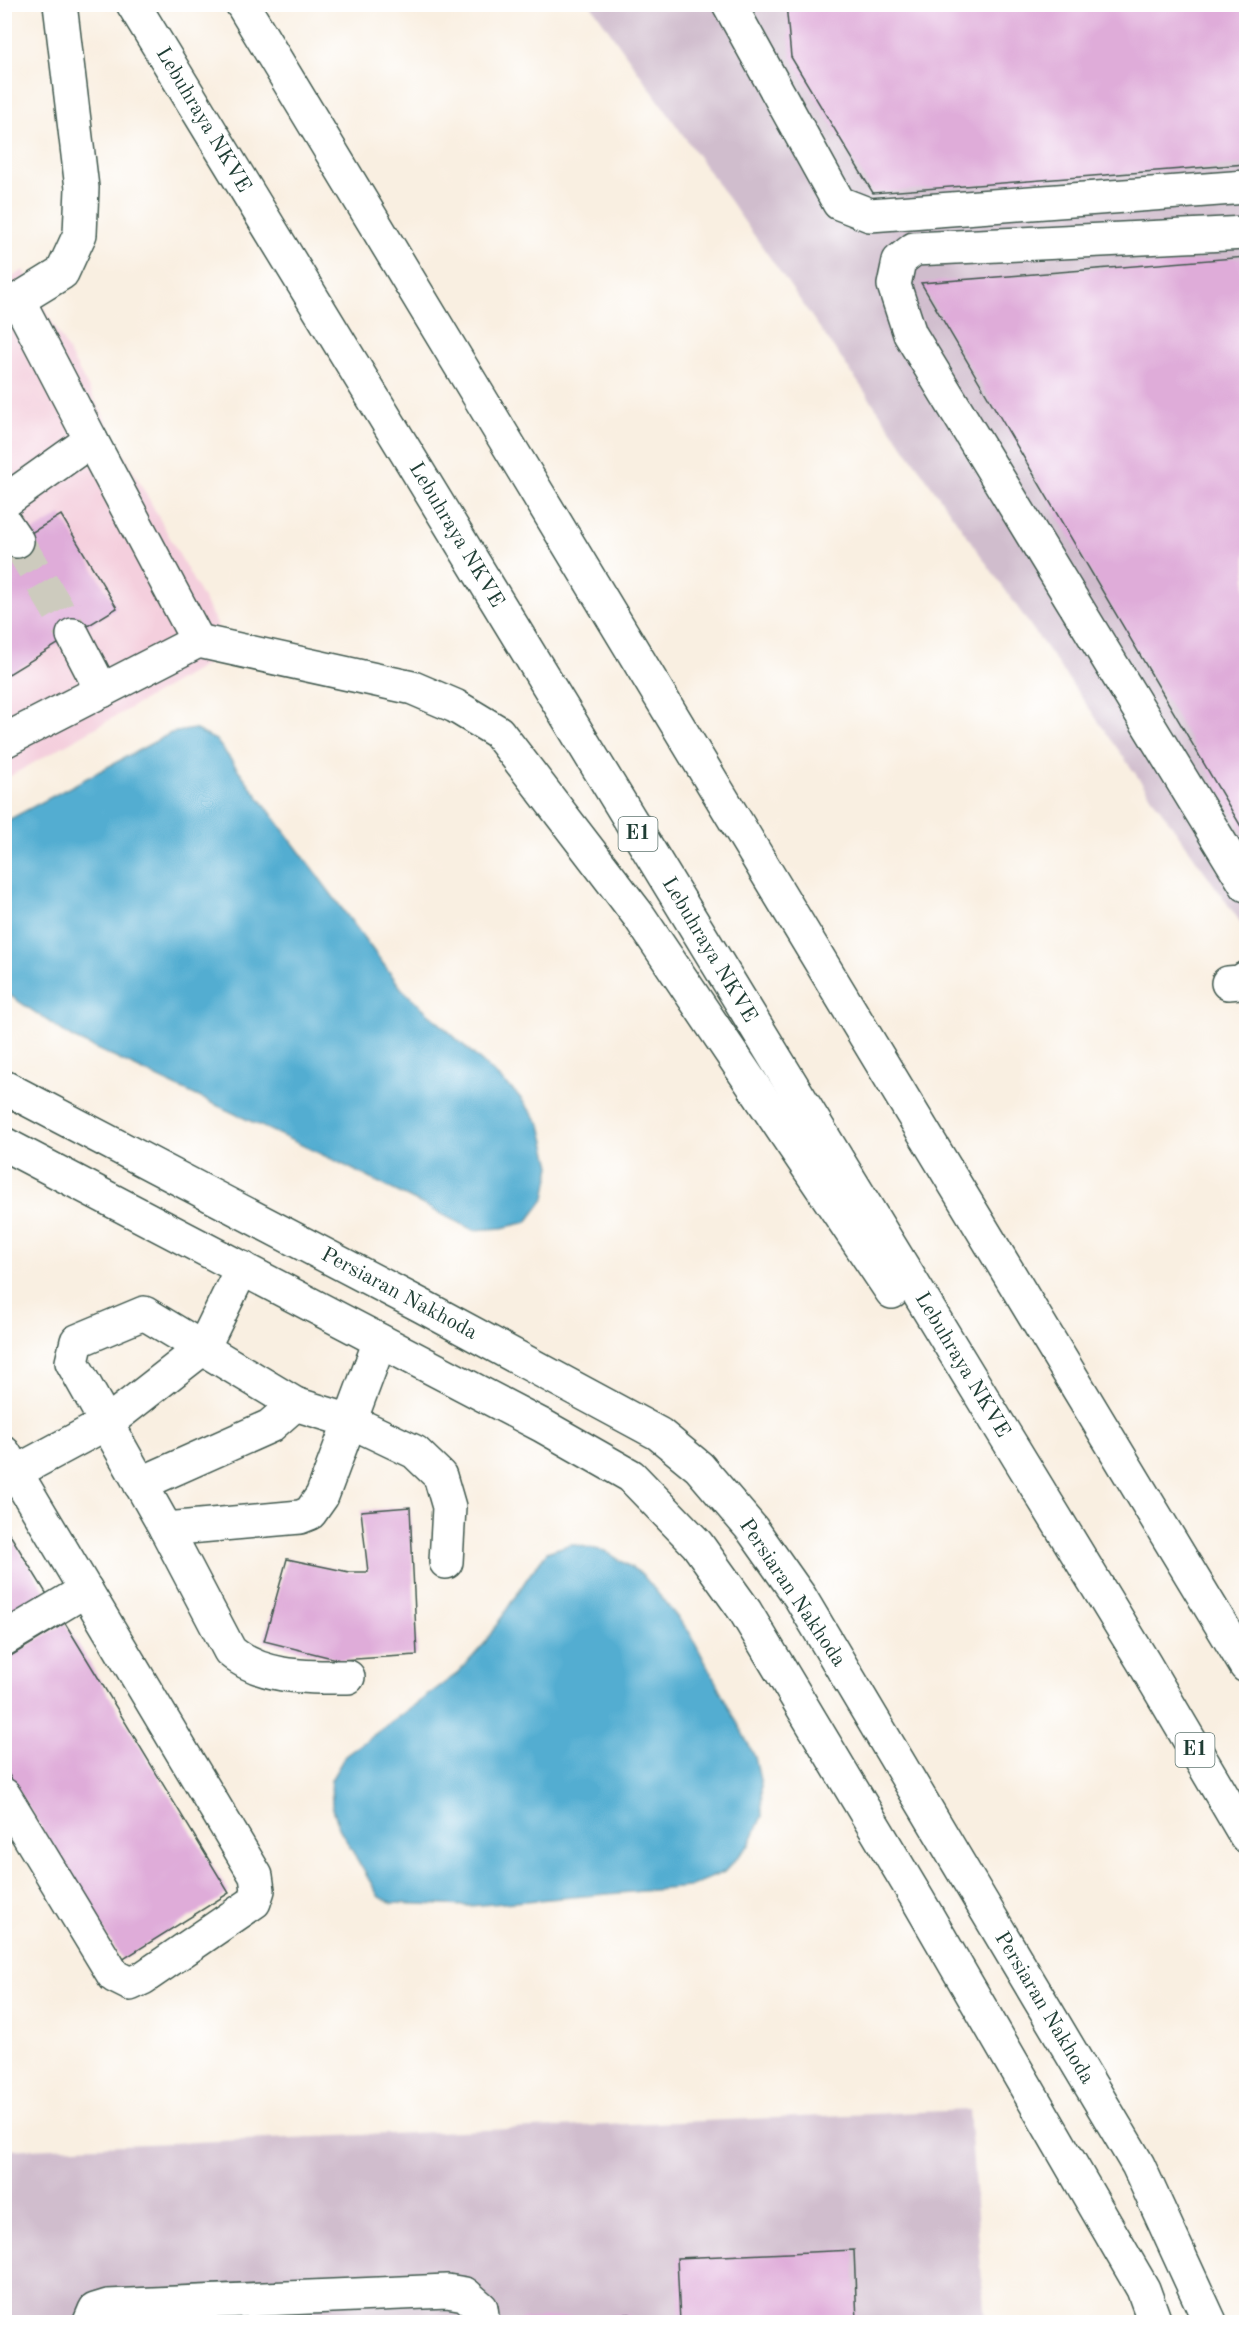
<svg xmlns="http://www.w3.org/2000/svg" width="1251" height="2327" viewBox="0 0 1251 2327" font-family="'Old Standard TT',serif">
	<style>
		.built { fill: #f4cfdd }
		.industrial { fill: #d0bdcd }
		.water { fill: #53add1; stroke: #397582; stroke-width: 1.5 }
		.building { fill: #dfacd9 }
		.lines { fill: none; stroke-linecap: round; stroke-linejoin: round }
		.minor-tunnel { stroke: #cdcbbe; stroke-width: 33; stroke-dasharray: 33 16; stroke-linecap: butt }
		.minor-casing { stroke: #40584e; stroke-width: 36 }
		.highway-casing { stroke: #40584e; stroke-width: 36 }
		.minor { stroke: #fff; stroke-width: 33 }
		.highway { stroke: #fff; stroke-width: 33 }
		.labels { text-anchor: middle; dominant-baseline: central; stroke-width: 5; stroke-linejoin: round; paint-order: stroke }
		.shield { fill: #fff; stroke: #627771; stroke-width: 1.5 }
		.shield-label { font-size: 20px; font-weight: bold; fill: #1f3d34 }
		.street-label { font-size: 21px; fill: #1f3d34; stroke: #fff }
	</style>
	<rect width="100%" height="100%" fill="#fff"/>
	<filter id="ink" filterUnits="userSpaceOnUse"><feTurbulence type="fractalNoise" baseFrequency=".0167" numOctaves="2"/><feDisplacementMap in="SourceGraphic" scale="12" xChannelSelector="R" yChannelSelector="G"/><feConvolveMatrix kernelMatrix="1 2 1 2 8 2 1 2 1" color-interpolation-filters="sRGB"/></filter>
	<filter id="wash" filterUnits="userSpaceOnUse"><feTurbulence type="fractalNoise" baseFrequency=".008" numOctaves="4" result="noise"/><feDisplacementMap in="SourceGraphic" scale="24" xChannelSelector="R" yChannelSelector="G"/><feGaussianBlur stdDeviation="1.35" result="paint"/><feColorMatrix in="noise" values="0 0 0 0 0 0 0 0 0 0 0 0 0 0 0 0 0 1.4 0 .05"/><feComposite in="paint" operator="in"/></filter>
	<g filter="url(#wash)">
		<rect width="100%" height="100%" fill="#f9efe1"/>
		<path class="built" d="M24,270L218,626L206,665L5,779L4,282Z"/>
		<g class="industrial">
			<path d="M591,5H1246V930Z"/>
			<path d="M969,2110L985,2322H5L4,2150Z"/>
		</g>
		<g class="water">
			<path d="M194,729L216,740L402,989L518,1095L541,1125L551,1166L545,1198L527,1222L502,1228L473,1230L340,1163L73,1038L5,992V825L10,819L171,733Z"/>
			<path d="M571,1544L605,1551L642,1574L690,1633L755,1757L761,1785L762,1816L749,1845L724,1872L689,1887L469,1906L393,1903L379,1897L339,1828L332,1805L331,1780L345,1756L458,1673L484,1644L528,1577L547,1552Z"/>
		</g>
		<g id="blocks">
			<g class="building">
				<path d="M786,4H1246V164L873,193L791,57Z"/>
				<path d="M1246,257V835L921,283Z"/>
				<path d="M61,515L117,608L4,677V549Z"/>
				<path d="M410,1507L417,1655L340,1660L264,1641L287,1559L349,1572H368L361,1511Z"/>
				<path d="M4,1525L48,1596L4,1623Z"/>
				<path d="M65,1623L229,1893L122,1960L4,1767V1660Z"/>
				<path d="M854,2250L857,2322H680L677,2258Z"/>
				<path d="M630,2314L631,2322H520V2319Z"/>
			</g>
		</g>
	</g>
	<g filter="url(#ink)">
		<use href="#blocks" fill-opacity="0" stroke="#40584e" stroke-width="1.5"/>
		<g class="lines">
			<path class="minor-tunnel" d="M17,541L73,635"/>
			<defs>
				<g id="minor">
					<path d="M729,4L839,203L870,215L1246,187"/>
					<path d="M1246,233L914,249L899,261L894,285L910,334L1246,885"/>
					<path d="M4,307L18,300L91,440L4,502"/>
					<path d="M4,522L17,541"/>
					<path d="M73,635L102,691"/>
					<path d="M4,741L198,641L91,440"/>
					<path d="M1228,983L1240,982L1246,978"/>
					<path d="M4,1087L422,1306L659,1434L699,1467L752,1529L800,1597L1138,2165L1210,2322"/>
					<path d="M4,1144L543,1426L631,1476L697,1544L745,1611L918,1900L1143,2289L1155,2322"/>
					<path d="M4,1453L256,1876L258,1890L254,1902L143,1978L130,1984L114,1976L4,1795"/>
					<path d="M16,1472L107,1423L203,1348L242,1268"/>
					<path d="M140,1484L270,1426L295,1404"/>
					<path d="M166,1529L300,1517L310,1513L322,1496L380,1341"/>
					<path d="M4,1639L86,1590"/>
					<path d="M348,1677C309,1677 262,1679 230,1651L166,1529L72,1362L77,1341L144,1313L295,1404L350,1421L415,1452L440,1476L449,1507L446,1562"/>
					<path d="M90,2322L95,2310L108,2306L447,2291L465,2294L481,2308L483,2322"/>
				</g>
				<g id="highway">
					<path d="M133,4L1144,1663L1246,1836"/>
					<path d="M242,4L1246,1666"/>
					<path d="M18,300L62,273L80,234L82,188L60,4"/>
					<path d="M198,641L413,688L455,706L498,732L639,916L892,1292"/>
				</g>
			</defs>
			<use href="#minor" class="minor-casing"/>
			<use href="#highway" class="highway-casing"/>
			<use href="#minor" class="minor"/>
			<use href="#highway" class="highway"/>
		</g>
	</g>
	<g class="labels">
		<g class="shield">
			<rect x="618.5" y="817" width="39" height="34" rx="4.5"/>
			<rect x="1175.5" y="1733" width="39" height="34" rx="4.5"/>
		</g>
		<g class="shield-label">
			<text x="638" y="834">E1</text>
			<text x="1195" y="1750">E1</text>
		</g>
		<g class="street-label">
			<text transform="translate(203 120) rotate(59)">Lebuhraya NKVE</text>
			<text transform="translate(456 535) rotate(59)">Lebuhraya NKVE</text>
			<text transform="translate(709 950) rotate(59)">Lebuhraya NKVE</text>
			<text transform="translate(399 1294) rotate(28)">Persiaran Nakhoda</text>
			<text transform="translate(962 1365) rotate(59)">Lebuhraya NKVE</text>
			<text transform="translate(792 1593) rotate(56)">Persiaran Nakhoda</text>
			<text transform="translate(1044 2008) rotate(59)">Persiaran Nakhoda</text>
		</g>
	</g>
	<rect width="1251" height="2327" fill="none" stroke="#fff" stroke-width="24"/>
</svg>
